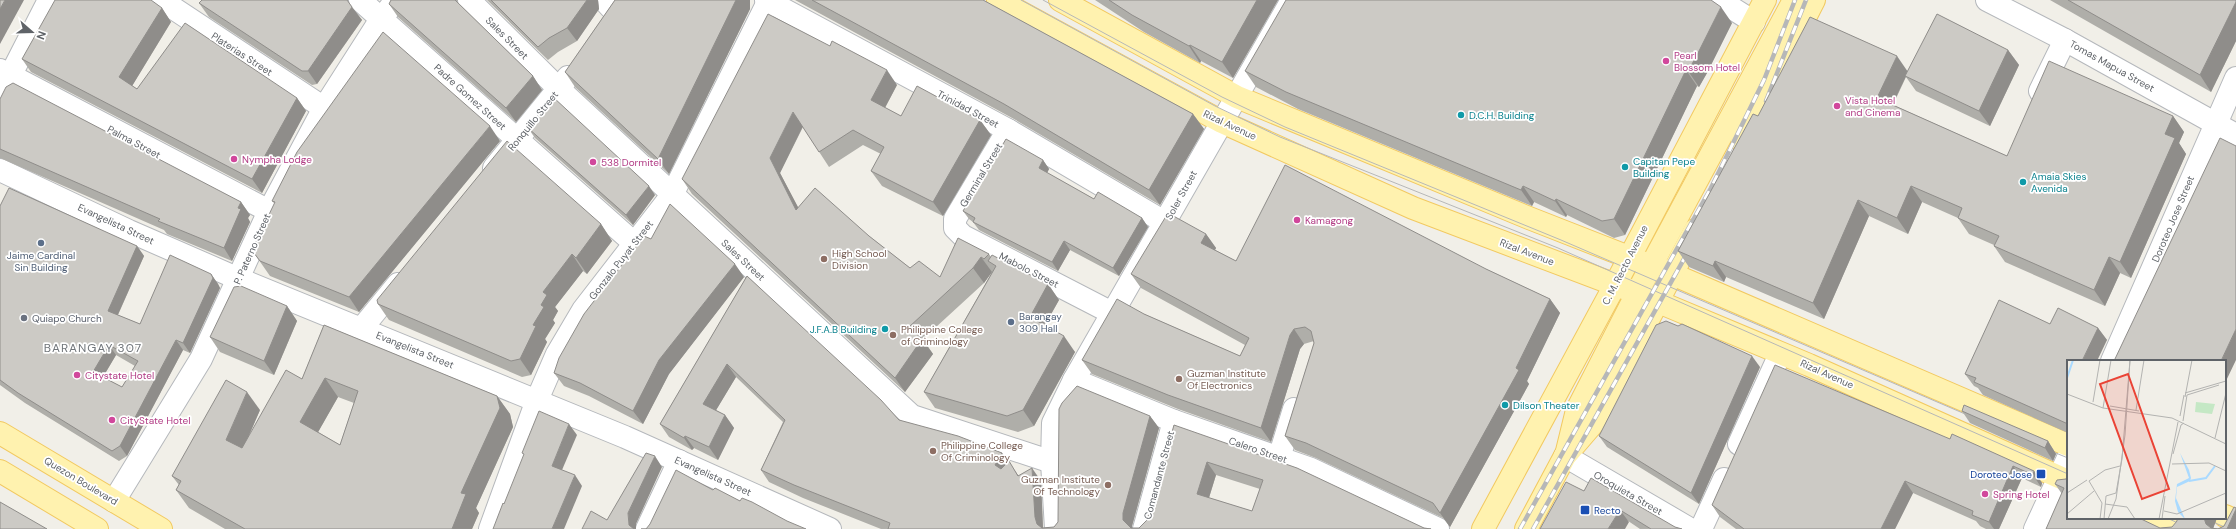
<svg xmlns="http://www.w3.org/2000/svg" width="2236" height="529" viewBox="0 0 2236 529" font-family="'DM Sans',sans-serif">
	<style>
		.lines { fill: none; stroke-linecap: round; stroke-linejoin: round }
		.minor-casing { stroke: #b5b8bc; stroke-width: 24 }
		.major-casing { stroke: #f2c960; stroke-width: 24 }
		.minor { stroke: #fff; stroke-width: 22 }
		.major { stroke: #fff2af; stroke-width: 22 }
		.tram { stroke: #b6b7b8; stroke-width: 1 }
		.rail-casing { stroke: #b6b7b8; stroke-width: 4.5 }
		.rail { stroke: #fff; stroke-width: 3; stroke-dasharray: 9; stroke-linecap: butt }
		.wall { fill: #afaea9; fill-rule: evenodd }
		.shaded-wall { fill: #8f8d8a }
		.building { fill: #cccac5; stroke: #8f8d8a; fill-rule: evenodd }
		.hotel-dot { fill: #d1479c; stroke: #fff; stroke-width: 1.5 }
		.culture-dot { fill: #0f9aa8; stroke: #fff; stroke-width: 1.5 }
		.service-dot { fill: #5c6f8a; stroke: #fff; stroke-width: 1.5 }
		.education-dot { fill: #8d6e63; stroke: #fff; stroke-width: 1.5 }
		.worship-dot { fill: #6b7280; stroke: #fff; stroke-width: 1.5 }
		.transit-dot { fill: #1a4fb4; stroke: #fff; stroke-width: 1.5 }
		.labels { text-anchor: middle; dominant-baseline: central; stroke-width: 3.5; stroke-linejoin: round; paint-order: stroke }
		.street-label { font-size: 10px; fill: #5f6368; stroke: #fff }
		.hotel-label { font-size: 10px; fill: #b23c85; stroke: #fff; text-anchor: start }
		.culture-label { font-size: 10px; fill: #0d838f; stroke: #fff; text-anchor: start }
		.education-label { font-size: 10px; fill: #785e54; stroke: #fff; text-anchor: start }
		.service-label { font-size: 10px; fill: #4e5e75; stroke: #fff }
		.worship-label { font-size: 10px; fill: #5b616d; stroke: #fff; text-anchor: start }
		.transit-label { font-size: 10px; fill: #164399; stroke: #fff; text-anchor: end }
		.quarter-label { font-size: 12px; letter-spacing: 1px; fill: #70757a; stroke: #fff }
		.inset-river { fill: none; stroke: #aadaff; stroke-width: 2 }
		.inset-road { fill: none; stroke: #b3b3b1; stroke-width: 1 }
		.view { fill: #ea4335; fill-opacity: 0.15; stroke: #ea4335; stroke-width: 2 }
		.inset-edge { fill: none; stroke: #5f6368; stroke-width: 2 }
	</style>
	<rect width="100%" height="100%" fill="#f1efe8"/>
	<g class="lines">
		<defs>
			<g id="minor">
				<path d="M161,0L324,108"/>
				<path d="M360,0L634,243"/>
				<path d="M469,0L559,89L912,416L1052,462"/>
				<path d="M604,0L614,11"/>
				<path d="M766,0L1008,130L1166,223"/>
				<path d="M1719,0L1754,22"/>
				<path d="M1987,0L2065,40L2236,135"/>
				<path d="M0,70L269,211"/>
				<path d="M2040,91L2065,40"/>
				<path d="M0,96L49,0"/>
				<path d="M1008,130L955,219V228L963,236L1112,313"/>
				<path d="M494,168L568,77"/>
				<path d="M0,170L129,231L239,279L625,437L830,529"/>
				<path d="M362,328L398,284"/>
				<path d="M2112,361L2236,78"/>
				<path d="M1074,380L1174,421L1311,469L1438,529"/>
				<path d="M1739,444L1780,354"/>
				<path d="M1565,456L1690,529"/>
				<path d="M1279,458L1294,409"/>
				<path d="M114,501L201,359L269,211L324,108L381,19L396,0"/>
				<path d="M490,529L537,400L557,354L583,310L672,195L769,0"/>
				<path d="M647,529L679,461"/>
				<path d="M1056,529L1052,462L1053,423L1074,380L1292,0"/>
				<path d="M1144,529L1174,421"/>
				<path d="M1701,529L1724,479"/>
				<path d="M2035,529L2068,458"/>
			</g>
			<g id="major">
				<path d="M998,0L1222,122L1413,208L1637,293L1809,365L2068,481"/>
				<path d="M1060,0L1237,97L1529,218L1672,274L2068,445"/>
				<path d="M1742,141L1814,0"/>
				<path d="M0,433L161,529"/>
				<path d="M1567,451L1577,410L1651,266L1794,0"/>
				<path d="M0,471L97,529"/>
				<path d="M2225,516L2236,521"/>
				<path d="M2150,518L2174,529"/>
				<path d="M1483,529L1615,285L1765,0"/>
				<path d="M1526,529L1565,456L1596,420L1695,230"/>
			</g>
		</defs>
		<use href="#minor" class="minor-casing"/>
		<use href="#major" class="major-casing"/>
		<use href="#minor" class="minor"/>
		<use href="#major" class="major"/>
		<g class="tram">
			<path d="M1021,0L1215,106L1280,137L1558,248L2068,474"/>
			<path d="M1043,0L1222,97L1285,127L1561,240L1972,417"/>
			<path d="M2046,449L2068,458"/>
			<path d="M2167,518L2191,529"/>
			<path d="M2204,518L2229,529"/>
		</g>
		<defs>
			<g id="rail">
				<path d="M1766,101L1806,0"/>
				<path d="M1520,529L1711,188L1764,80L1795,0"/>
				<path d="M1533,529L1689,250"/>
			</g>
		</defs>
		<use href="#rail" class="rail-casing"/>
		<use href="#rail" class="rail"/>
	</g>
	<g class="wall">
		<path d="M391,0H458L457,2L533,76L542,90L516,122L398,17L389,4Z"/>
		<path d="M487,0H598L599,9L577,41L558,52L548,60Z"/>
		<path d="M615,0H750V9L669,174L575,87L565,72Z"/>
		<path d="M795,0H983L1193,114L1204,129L1160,205L1014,119Z"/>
		<path d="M1095,0H1278L1233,78L1201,61L1200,63L1144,32Z"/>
		<path d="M2050,0H2236V41L2211,92Z"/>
		<path d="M348,2L362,20L317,84L312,85L209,17L199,3Z"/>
		<path d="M162,8L171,22L132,86L137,89L297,98L306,111L262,193L31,72L22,59Z"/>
		<path d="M1732,23L1707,73L1699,87L1697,86L1625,235L1614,238L1567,215L1566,217L1534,202L1532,206L1298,109L1256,87L1245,71Z"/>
		<path d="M2008,50L2019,65L1990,126L1916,91L1906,77L1893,105L2007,156L2173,116L2184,132L2179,143L2186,154L2131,278L2120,273L2105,306L2005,262L1994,246V245L1969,234L1958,218L1922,202L1908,234L1869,216L1824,319L1726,277L1724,282L1689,267L1678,251L1758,116L1908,72Z"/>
		<path d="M897,85L885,108L901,116L980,120L991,135L943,216L882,186L871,171L881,154L863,145L829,167L803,127L780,173L798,208L869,236L910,268L940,277L989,254L991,257L1048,284L1059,300L1045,325L1075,352L1034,426L1018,432L935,408L924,392L992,272L984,283L923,339L933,354L905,392L692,194L682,179Z"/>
		<path d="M0,99L241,202L250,215L248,218L250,222L232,261L167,234L164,230L0,158Z"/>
		<path d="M528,128L655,195L633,225L535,138Z"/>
		<path d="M500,141L359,312L270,276L254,253L275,204L272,201Z"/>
		<path d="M1043,160L1049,169L1047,173L1094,199L1142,218L1148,227L1119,276L1070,250L1058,271L979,230L973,222L969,219L963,211Z"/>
		<path d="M0,206L137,246L144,256L118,315L140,324L211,274L218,284L220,288L190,353L183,350L127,456L119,461L25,403L0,385ZM116,355L135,366L122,387L103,377Z"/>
		<path d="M601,224L612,241L587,274L583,271L555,307L558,311L553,320L555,323L545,339L547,342L531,375L522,377L389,320L378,304Z"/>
		<path d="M1206,234L1216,248L1215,250L1236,261L1486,269L1550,299L1560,313L1527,381L1529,384L1450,527L1443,518L1316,458L1295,450L1285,436L1314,343V341L1304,344L1300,349L1271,442L1178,409L1092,374L1082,360L1144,314L1240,356L1245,345L1141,288L1131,274Z"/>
		<path d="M651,239L744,277L669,374L643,424L589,396L564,386L554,373Z"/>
		<path d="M747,276L899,420L1002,453L1018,475L1041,481L1043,528L1054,527L1150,416L1159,428L1132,526V528H1139L1147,520L1174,425L1424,528L1432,529H881L803,498L769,482L761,470L783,422L736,377L716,410L725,415L734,428L718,460L694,448L692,450L669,437L660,424ZM1216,475L1260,489L1252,511L1209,498Z"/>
		<path d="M287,306L297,321L274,375L220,352L210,337Z"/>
		<path d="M2050,324L2098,328L2107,340L2068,361V433L1983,395L1978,388L1974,386L1965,374Z"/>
		<path d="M324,325L497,396L510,414L513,427L476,508L479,513L472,529H225L189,508L176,490L179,485L172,476L260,410L247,440L302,379ZM338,397L354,403L340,445L318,432Z"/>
		<path d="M1760,367L1699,504L1607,447L1599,436Z"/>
		<path d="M1962,411L2048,441L2056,454L2053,461L1970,423Z"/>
		<path d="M1950,439L2034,471L2042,483L2041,487L2022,478L1999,529H1986L1980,526L1976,521L1913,493L1895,529H1736L1720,517L1712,505Z"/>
		<path d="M2066,479L2068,518L2160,528L2172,527L2217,518L2213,528L2218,529L2224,526L2236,529H2046L2062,494L2055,484Z"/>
		<path d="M1584,491L1675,527L1682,529H1640Z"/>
	</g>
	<g class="shaded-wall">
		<path d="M5,0H24L0,44V9Z"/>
		<path d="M587,0H598L599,9L577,41L567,28Z"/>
		<path d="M736,0H750V9L669,174L658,159Z"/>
		<path d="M1257,0H1278L1233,78L1222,62Z"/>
		<path d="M2236,2V41L2211,92L2200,75Z"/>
		<path d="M352,7L362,20L317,84L308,71Z"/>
		<path d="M1721,7L1732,23L1707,73L1699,87L1688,71Z"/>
		<path d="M162,8L171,22L129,91L119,77Z"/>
		<path d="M1190,45L1201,61L1200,63L1189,46Z"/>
		<path d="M2008,50L2019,65L1990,126L1979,111Z"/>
		<path d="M1897,56L1908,72L1888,114L1877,98Z"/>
		<path d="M887,70L897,85L881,115L871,100Z"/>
		<path d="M1686,70L1697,86L1625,235L1614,219Z"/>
		<path d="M533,76L542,90L516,122L506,108Z"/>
		<path d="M297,98L306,111L262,193L252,179Z"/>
		<path d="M793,112L803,126L780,173L807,224L796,210L770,158Z"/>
		<path d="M1193,114L1204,129L1160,205L1149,190Z"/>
		<path d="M2173,116L2184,132L2179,143L2186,154L2131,278L2120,262L2165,134Z"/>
		<path d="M980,120L991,135L943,216L933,202Z"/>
		<path d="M490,126L500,141L359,312L349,297Z"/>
		<path d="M1043,160L1049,169L1045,177L1039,168Z"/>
		<path d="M649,186L655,195L633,225L626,215Z"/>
		<path d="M1523,186L1534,202L1532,206L1521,190Z"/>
		<path d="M1911,186L1922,202L1908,234L1897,218Z"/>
		<path d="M1556,199L1567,215L1566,217L1555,201Z"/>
		<path d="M1858,200L1869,216L1824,319L1813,303Z"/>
		<path d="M241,202L250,215L248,218L250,222L232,261L224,248L238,208Z"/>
		<path d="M1142,218L1148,227L1119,276L1113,268Z"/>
		<path d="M601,224L612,241L587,274L576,258Z"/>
		<path d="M1206,234L1216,248L1211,257L1201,243Z"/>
		<path d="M1064,241L1070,250L1058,271L1052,262Z"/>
		<path d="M137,246L144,256L115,321L108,311Z"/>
		<path d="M572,254L583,271L555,307L558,311L553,320L555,323L545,339L547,342L531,375L520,359L541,305L543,292Z"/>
		<path d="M981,257L992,272L984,283L973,268Z"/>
		<path d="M2109,257L2120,273L2105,306L2094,290Z"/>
		<path d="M1715,261L1726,277L1724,282L1713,266Z"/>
		<path d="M735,264L744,277L669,374L643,424L633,411L659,360Z"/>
		<path d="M211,274L218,284L220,288L190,353L183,343Z"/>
		<path d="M1048,284L1059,300L1041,332L1030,317Z"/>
		<path d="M1550,299L1560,313L1527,381L1529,384L1450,527L1440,513L1516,368Z"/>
		<path d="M287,306L297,321L274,375L264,361Z"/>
		<path d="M2098,328L2107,340L2097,361H2082Z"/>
		<path d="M1294,329L1304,344L1300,349L1271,442L1261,428L1290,335Z"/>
		<path d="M2236,329V360L2225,383V361H2221Z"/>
		<path d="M1064,336L1075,352L1034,426L1023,410Z"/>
		<path d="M922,339L933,354L905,392L895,378Z"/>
		<path d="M176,340L183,350L127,456L120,446Z"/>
		<path d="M109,345L116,355L100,382L93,372Z"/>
		<path d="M1752,356L1760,367L1699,504L1691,493Z"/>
		<path d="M727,364L736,377L712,417L703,404Z"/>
		<path d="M325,378L338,397L313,441L300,422Z"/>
		<path d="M247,392L260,410L239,458L226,440Z"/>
		<path d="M497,396L510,414L513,427L476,508L479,513L472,529H452L461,493Z"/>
		<path d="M725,415L734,428L718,460L709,447Z"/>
		<path d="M1150,416L1159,428L1132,526V529L1123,520V513Z"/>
		<path d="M569,424L577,435L559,477L552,466Z"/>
		<path d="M685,436L694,448L692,450L684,438Z"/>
		<path d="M2048,441L2056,454L2053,461L2045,448Z"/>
		<path d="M1002,453L1017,474L1026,489L1018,476L1004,477L995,465Z"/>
		<path d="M655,456L662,467L636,524V529H632L629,525L628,513Z"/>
		<path d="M1207,462L1216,475L1206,507L1197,494Z"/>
		<path d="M2013,466L2022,478L1999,529H1994L1989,522Z"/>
		<path d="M1032,468L1041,481L1043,529L1037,524L1035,517Z"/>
		<path d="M2034,471L2042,483L2041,487L2033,475Z"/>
		<path d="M575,475L582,486L564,529H552Z"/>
		<path d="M1905,481L1913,493L1895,529H1881Z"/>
		<path d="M2236,509V529H2227Z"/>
		<path d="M1620,510L1629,522L1625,529H1608Z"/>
		<path d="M2204,518H2217L2213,529L2206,524Z"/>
	</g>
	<g class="building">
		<path d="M0,0H5L0,9Z"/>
		<path d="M55,0H151L162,8L119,77L137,89L185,23L297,98L252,179L22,59Z"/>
		<path d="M202,0H347L352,7L308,71H302L199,3Z"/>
		<path d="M391,0H455L533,76L506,108L389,4Z"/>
		<path d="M491,0H587L567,28L549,38L538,47Z"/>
		<path d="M615,0H736L658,159L565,72Z"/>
		<path d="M812,0H983L1193,114L1149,190L1004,104Z"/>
		<path d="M1109,0H1257L1222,62L1190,45L1189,46L1132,15Z"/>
		<path d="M1286,0H1711L1721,7L1696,57L1688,71L1686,70L1614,219L1602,221L1556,199L1555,201L1523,186L1521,190L1286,92L1245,71Z"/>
		<path d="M2068,0H2236V2L2200,75Z"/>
		<path d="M768,14L830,46L832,41L887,70L871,100L901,116L917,86L980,120L933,202L871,171L884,147L853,130L819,152L793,112L770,158L796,210L815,188L869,236L910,268L919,261L940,277L958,238L989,254L984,259L981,257L973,268L909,327L922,339L895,378L682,179Z"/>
		<path d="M1937,14L2008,50L1979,111L1905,76Z"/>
		<path d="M1810,17L1897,56L1877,98L2007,156L2049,61L2173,116L2165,134L2175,138L2120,262L2109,257L2094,290L1994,246L1999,236L1958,218L1962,208L1911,186L1897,218L1858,200L1813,303L1715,261L1713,266L1678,251L1753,114L1758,116Z"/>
		<path d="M383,32L490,126L349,297L260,261L254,253L253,248L275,202L272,201L297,152Z"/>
		<path d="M13,83L241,202L238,208L241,209L224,248L158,221L160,219L0,149V99L6,87Z"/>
		<path d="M553,97L649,186L626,215L528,128Z"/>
		<path d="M2220,138L2236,146V329L2221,361H2114Z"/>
		<path d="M1006,139L1043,160L1039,168L1094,199L1098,192L1142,218L1113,268L1064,241L1052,262L973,222L975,218L963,211Z"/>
		<path d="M507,141L601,224L576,258L572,254L543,292L547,295L541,305L544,307L533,325L536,326L520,359L511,361L378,304L377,300Z"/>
		<path d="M1285,165L1486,269L1550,299L1516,368L1519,370L1440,513L1433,503L1306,443L1285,436L1314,343L1311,331L1305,327L1294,329L1290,335L1261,428L1168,395L1082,360L1117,299L1144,314L1240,356L1249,338L1131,274L1168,213L1206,234L1201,243L1236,261Z"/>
		<path d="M9,188L137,246L108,311L140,324L170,255L211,274L213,278L183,343L176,340L120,446L112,451L18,393L0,380V206ZM109,345L138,361L122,387L93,372Z"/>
		<path d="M670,204L735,264L659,360L633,411L580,383L554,373L559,358L584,314L644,236L651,239Z"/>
		<path d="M992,255L1048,284L1030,317L1064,336L1023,410L1007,416L924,392L996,266L988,261Z"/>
		<path d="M747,276L881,400L899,420L958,436L1002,453L995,465L1001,469L1009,461L1018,476L1032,468L1035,517L1037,524L1042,528L1054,527L1058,522L1059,409L1062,403L1077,386L1150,416L1123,513V520L1131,528H1139L1147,520L1174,425L1297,468L1424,528L1431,529H888L890,523L794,485L761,470L785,420L727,364L703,404L725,415L709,447L685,436L684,438L660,424ZM1207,462L1263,480L1252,511L1197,494Z"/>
		<path d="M241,286L287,306L264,361L210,337L234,287Z"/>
		<path d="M1999,300L2050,324L2058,308L2098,328L2082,361H2068V424L1974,382L1976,378L1965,374Z"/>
		<path d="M1666,321L1678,326L1682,324L1752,356L1691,493L1599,436L1656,325Z"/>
		<path d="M324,325L497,396L500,408L461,493L466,494L452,529H245L176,490L181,481L172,476L226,380L247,392L226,440L242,448L286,370L302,379ZM325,378L358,391L340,445L300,422Z"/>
		<path d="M1775,365L1950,439L1952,434L2034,471L2033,475L2013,466L1989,522L1972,515L1973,511L1905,481L1881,529H1744L1712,505Z"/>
		<path d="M1964,405L2048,441L2045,448L1962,411Z"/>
		<path d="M539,411L569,424L552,466L575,475L552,529H493L503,503L504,504L524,454L522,453Z"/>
		<path d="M646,453L655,456L628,513L629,525L634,529H582L591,511L607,520Z"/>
		<path d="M676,470L713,490L715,488L740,501L742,498L752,502L787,521L806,529H641H646L650,524Z"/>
		<path d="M2068,476V518H2139L2160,528L2172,527L2177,521V518H2204L2206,524L2211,528L2218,529L2224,526L2234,507L2236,508V509L2227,529H2046L2064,488L2055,484L2057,480L2066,479Z"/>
		<path d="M1591,478L1675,527L1682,529H1651L1620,510L1608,529H1540L1566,482L1584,491Z"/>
		<path d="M0,502L47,529H0Z"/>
	</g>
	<g class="hotel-dot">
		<circle cx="1666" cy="61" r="4"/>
		<circle cx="1837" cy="106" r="4"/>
		<circle cx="234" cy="159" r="4"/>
		<circle cx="593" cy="162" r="4"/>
		<circle cx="1297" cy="220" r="4"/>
		<circle cx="77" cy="375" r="4"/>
		<circle cx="112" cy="420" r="4"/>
		<circle cx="1985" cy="494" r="4"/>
	</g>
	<g class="culture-dot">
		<circle cx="1461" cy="115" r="4"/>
		<circle cx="1625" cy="167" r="4"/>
		<circle cx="2023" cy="182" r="4"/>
		<circle cx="885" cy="329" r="4"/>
		<circle cx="1505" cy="405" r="4"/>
	</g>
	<g class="service-dot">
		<circle cx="41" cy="243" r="4"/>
		<circle cx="1011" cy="322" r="4"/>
	</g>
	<g class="education-dot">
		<circle cx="824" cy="259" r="4"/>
		<circle cx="893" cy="335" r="4"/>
		<circle cx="1179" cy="379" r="4"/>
		<circle cx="933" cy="451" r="4"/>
		<circle cx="1108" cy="485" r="4"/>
	</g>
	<circle class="worship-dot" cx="24" cy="318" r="4"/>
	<g class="transit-dot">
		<rect x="2036" y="469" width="10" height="10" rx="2"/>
		<rect x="1580" y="505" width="10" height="10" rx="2"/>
	</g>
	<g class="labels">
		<g class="street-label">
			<text transform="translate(507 38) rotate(45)">Sales Street</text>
			<text transform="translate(242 54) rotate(33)">Platerias Street</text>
			<text transform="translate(2112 66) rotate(29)">Tomas Mapua Street</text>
			<text transform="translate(470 97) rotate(42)">Padre Gomez Street</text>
			<text transform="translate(968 109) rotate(28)">Trinidad Street</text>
			<text transform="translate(533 121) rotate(-51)">Ronquillo Street</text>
			<text transform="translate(1230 125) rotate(25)">Rizal Avenue</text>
			<text transform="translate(134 142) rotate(28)">Palma Street</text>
			<text transform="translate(981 175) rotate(-59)">Germinal Street</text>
			<text transform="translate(1181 195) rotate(-61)">Soler Street</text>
			<text transform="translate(2173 219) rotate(-67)">Doroteo Jose Street</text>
			<text transform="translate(116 224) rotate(25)">Evangelista Street</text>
			<text transform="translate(252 249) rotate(-66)">P. Paterno Street</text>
			<text transform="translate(1527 252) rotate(21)">Rizal Avenue</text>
			<text transform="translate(621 260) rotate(-52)">Gonzalo Puyat Street</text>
			<text transform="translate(743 260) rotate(43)">Sales Street</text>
			<text transform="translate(1625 265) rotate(-63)">C. M. Recto Avenue</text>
			<text transform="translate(1029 270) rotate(27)">Mabolo Street</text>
			<text transform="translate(415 350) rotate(22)">Evangelista Street</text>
			<text transform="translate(1827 374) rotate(24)">Rizal Avenue</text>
			<text transform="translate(1258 450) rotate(19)">Calero Street</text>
			<text transform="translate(1159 475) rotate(-75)">Comandante Street</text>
			<text transform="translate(713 476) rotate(24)">Evangelista Street</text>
			<text transform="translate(81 481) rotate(31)">Quezon Boulevard</text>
			<text transform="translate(1628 493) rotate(30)">Oroquieta Street</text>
		</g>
		<g class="hotel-label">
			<text x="1674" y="55">Pearl<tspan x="1674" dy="12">Blossom Hotel</tspan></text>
			<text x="1845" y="100">Vista Hotel<tspan x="1845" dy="12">and Cinema</tspan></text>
			<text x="242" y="159">Nympha Lodge</text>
			<text x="601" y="162">538 Dormitel</text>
			<text x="1305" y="220">Kamagong</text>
			<text x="85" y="375">Citystate Hotel</text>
			<text x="120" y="420">CityState Hotel</text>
			<text x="1993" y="494">Spring Hotel</text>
		</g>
		<g class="culture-label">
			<text x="1469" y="115">D.C.H. Building</text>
			<text x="1633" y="161">Capitan Pepe<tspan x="1633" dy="12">Building</tspan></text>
			<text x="2031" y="176">Amaia Skies<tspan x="2031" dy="12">Avenida</tspan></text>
			<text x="877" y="329" text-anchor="end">J.F.A.B Building</text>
			<text x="1513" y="405">Dilson Theater</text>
		</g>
		<g class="education-label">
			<text x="832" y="253">High School<tspan x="832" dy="12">Division</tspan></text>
			<text x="901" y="329">Philippine College<tspan x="901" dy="12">of Criminology</tspan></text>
			<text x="1187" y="373">Guzman Institute<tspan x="1187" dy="12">Of Electronics</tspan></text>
			<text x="941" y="445">Philippine College<tspan x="941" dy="12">Of Criminology</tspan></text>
			<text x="1100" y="479" text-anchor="end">Guzman Institute<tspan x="1100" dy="12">Of Technology</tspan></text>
		</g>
		<g class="service-label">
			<text x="41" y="255">Jaime Cardinal<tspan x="41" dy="12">Sin Building</tspan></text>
			<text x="1019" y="316" text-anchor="start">Barangay<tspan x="1019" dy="12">309 Hall</tspan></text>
		</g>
		<g class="worship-label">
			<text x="32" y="318">Quiapo Church</text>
		</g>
		<g class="transit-label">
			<text x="2032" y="474">Doroteo Jose</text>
			<text x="1594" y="510" text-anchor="start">Recto</text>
		</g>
		<g class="quarter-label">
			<text x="93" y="348">BARANGAY 307</text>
		</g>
	</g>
	<g transform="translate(2067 360)">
		<rect width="159" height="159" fill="#f1efe8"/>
		<path d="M129,42L148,44L145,54L128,52Z" fill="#c5e8c5"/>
		<path d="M113,93L122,110L124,118L123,121L110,127L109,138L118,159L111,152L108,141L110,124L122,118Z" fill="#aadaff"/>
		<path class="inset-river" d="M0,18L6,0M122,121L139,118L148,106"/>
		<path class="inset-road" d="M118,33L159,21M0,34L36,48L105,58L159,84M118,37L125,0M26,42L33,0M43,46L72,51M36,48L44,0M69,50L77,0M113,56L117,35M116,61L120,35L152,25M148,78L159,33M106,94L114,65L117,63M105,104L142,103L159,111M0,133L20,120M35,143L22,121L38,110L53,106M38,144L60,147L68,159M97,151L110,154L159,133M0,154L27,131M33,159L35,143M37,159L39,136L49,133L55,99L63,0M41,159L49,139L58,75L63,0M92,159L111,62M95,159L98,136"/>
		<path class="view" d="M61,14L102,129L75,139L33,24Z"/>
		<rect width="159" height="159" class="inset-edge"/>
	</g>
	<g transform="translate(32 32) rotate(110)" stroke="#ffffff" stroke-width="3" paint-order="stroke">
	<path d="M0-3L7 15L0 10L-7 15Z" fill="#5f6368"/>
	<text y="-6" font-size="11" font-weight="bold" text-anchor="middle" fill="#5f6368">N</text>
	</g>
</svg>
